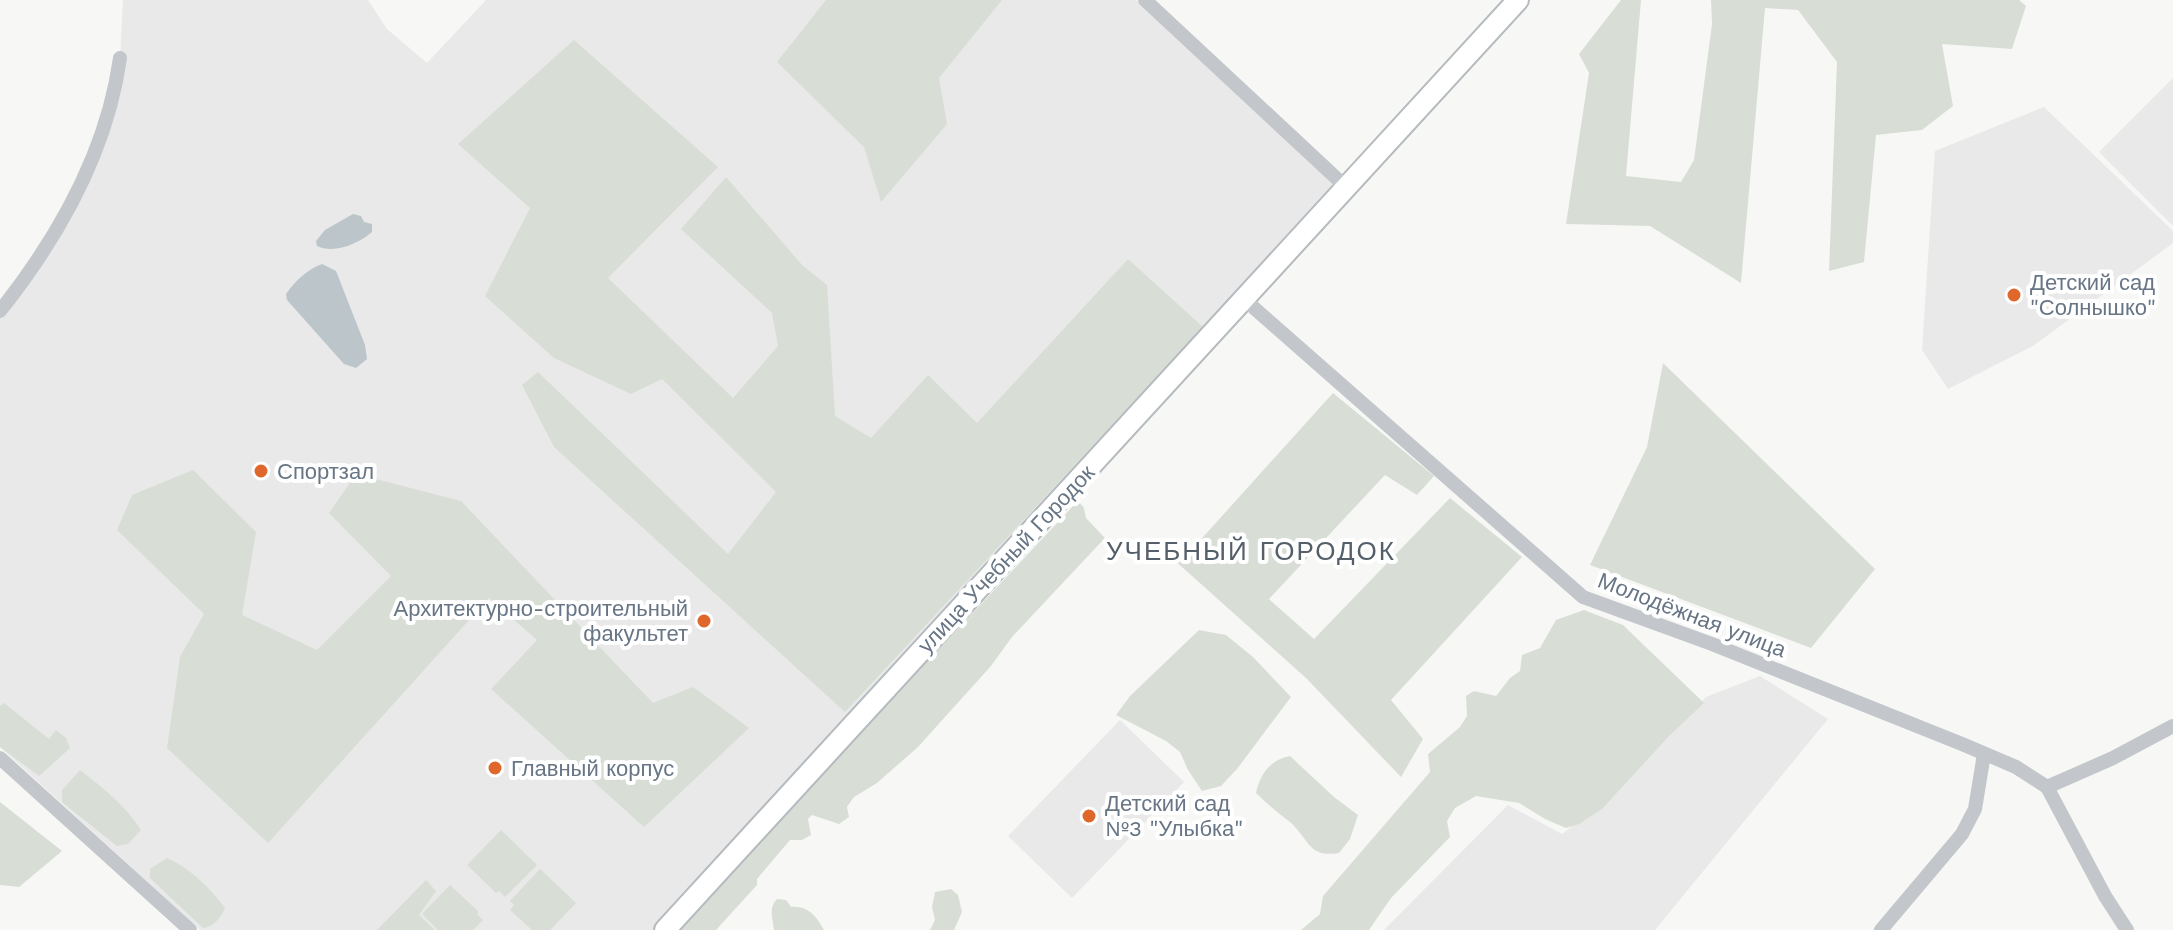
<svg xmlns="http://www.w3.org/2000/svg" width="2173" height="930" viewBox="0 0 2173 930" font-family="'Work Sans',sans-serif">
	<style>
		.built { fill: #e8e9e8 }
		.green { fill: #d8ded6 }
		.water { fill: #bbc5ca }
		.lines { fill: none; stroke-linecap: round; stroke-linejoin: round }
		.secondary-casing { stroke: #b5babf; stroke-width: 24 }
		.street { stroke: #c3c6ca; stroke-width: 14 }
		.secondary { stroke: #fff; stroke-width: 20 }
		.poi-dot { fill: #e0672c; stroke: #fff; stroke-width: 3 }
		.labels { text-anchor: middle; dominant-baseline: central; stroke-width: 8; stroke-linejoin: round; paint-order: stroke }
		.poi-label { font-size: 22px; fill: #677585; stroke: #fff; text-anchor: start }
		.street-label { font-size: 22px; fill: #677585; stroke: #fff }
		.quarter-label { font-size: 26px; letter-spacing: 2px; fill: #555f6a; stroke: #fff }
	</style>
	<rect width="100%" height="100%" fill="#f7f8f5"/>
	<g class="built">
		<path d="M123,0H368L387,29L427,63L486,0H1136L1344,188L662,930H200L0,747V310L43,259L118,99Z"/>
		<path d="M2173,78V226L2099,152Z"/>
		<path d="M2044,107L2173,231V243L2033,346L1948,389L1922,350L1935,151Z"/>
		<path d="M1760,676L1828,719L1655,930H1384L1508,805L1562,834L1602,803L1706,697Z"/>
		<path d="M1120,720L1184,782L1072,898L1008,836Z"/>
	</g>
	<g class="green">
		<path d="M826,0H1002L939,78L947,124L881,202L864,147L777,62Z"/>
		<path d="M1621,0H1641L1626,176L1681,182L1694,160L1712,24L1711,0H2019L2026,6L2012,49L1942,44L1953,106L1922,130L1876,135L1864,262L1829,271L1837,62L1798,10L1765,8L1741,283L1650,226L1566,224L1589,73L1579,54Z"/>
		<path d="M574,40L718,167L608,278L733,398L778,346L772,313L681,229L726,177L803,266L827,285L835,416L871,438L928,375L977,423L1128,259L1203,327L845,712L554,447L522,385L538,372L728,554L776,492L662,379L631,394L554,358L485,296L530,208L458,144Z"/>
		<path d="M1663,363L1875,569L1811,648L1590,565L1647,447Z"/>
		<path d="M1333,393L1434,476L1417,495L1385,475L1269,599L1314,639L1450,498L1522,557L1391,700L1423,739L1401,777L1306,678L1173,559L1194,547Z"/>
		<path d="M193,470L256,532L242,615L317,650L391,576L329,513L356,474L461,501L653,703L693,687L749,728L644,827L491,689L537,640L489,598L268,843L167,748L180,657L204,614L117,530L132,495Z"/>
		<path d="M1080,503L1084,508L1086,518L1105,538L1012,637L991,666L918,747L877,783L854,797L847,807L849,817L839,824L812,815L808,819L811,835L802,840H790L757,879V885L716,930H675L1074,505Z"/>
		<path d="M1584,610L1623,625L1704,703L1669,736L1602,809L1579,824L1566,828L1545,819L1519,803L1476,796L1455,808L1447,821L1450,837L1391,898L1369,930H1301L1320,914L1323,896L1430,772L1428,754L1460,727L1467,716L1466,696L1474,691L1496,696L1510,678L1520,671L1522,655L1540,648L1556,620Z"/>
		<path d="M1199,630L1226,635L1253,657L1291,697L1237,769L1221,786L1202,791L1188,770L1180,752L1166,741L1116,715L1130,696Z"/>
		<path d="M4,703L49,739L56,730L66,738L70,748L39,776L0,747V706Z"/>
		<path d="M1290,756L1334,797L1358,815L1350,839L1339,853C1308,858 1310,840 1290,822C1278,813 1267,804 1256,793C1260,774 1270,760 1290,756Z"/>
		<path d="M80,770C103,788 125,805 141,830L128,844L117,846L62,802V790Z"/>
		<path d="M0,802L62,851L19,887L0,885Z"/>
		<path d="M501,830L537,865L505,897L499,891L496,893L467,865Z"/>
		<path d="M167,858C190,868 209,887 225,908C222,917 213,927 203,928L150,878V869Z"/>
		<path d="M540,869L576,903L550,930H532L510,910L514,905L510,901Z"/>
		<path d="M426,880L436,891L419,915L435,930H377Z"/>
		<path d="M450,885L479,912L477,914L483,920L473,930H438L422,914Z"/>
		<path d="M951,889L958,895L962,912L954,930H930L935,920L932,907L935,892Z"/>
		<path d="M777,899L786,900L791,907C808,905 817,917 824,930H774C773,919 768,908 777,899Z"/>
	</g>
	<g class="water">
		<path d="M353,214L361,216L364,222L372,224V232C358,244 334,254 317,246L316,241L325,230Z"/>
		<path d="M322,264L336,271L365,345L367,359L356,368L344,364L287,300L286,294C295,281 308,269 322,264Z"/>
	</g>
	<g class="lines">
		<defs>
			<path id="secondary" d="M665,930L1518,0"/>
		</defs>
		<use href="#secondary" class="secondary-casing"/>
		<g class="street">
			<path d="M1145,0L1347,188"/>
			<path d="M1245,300L1583,597L1712,644L1962,744L2016,767L2047,787L2105,896L2127,930"/>
			<path d="M0,311C58,238 107,152 120,58"/>
			<path d="M0,758L190,930"/>
			<path d="M2047,787L2113,758L2173,726"/>
			<path d="M1881,930L1962,834L1975,809L1984,754"/>
		</g>
		<use href="#secondary" class="secondary"/>
	</g>
	<g class="poi-dot">
		<circle cx="2014" cy="295" r="8"/>
		<circle cx="261" cy="471" r="8"/>
		<circle cx="704" cy="621" r="8"/>
		<circle cx="495" cy="768" r="8"/>
		<circle cx="1089" cy="816" r="8"/>
	</g>
	<g class="labels">
		<g class="poi-label">
			<text x="2030" y="282">Детский сад<tspan x="2030" dy="25">"Солнышко"</tspan></text>
			<text x="277" y="471">Спортзал</text>
			<text x="688" y="608" text-anchor="end">Архитектурно-строительный<tspan x="688" dy="25">факультет</tspan></text>
			<text x="511" y="768">Главный корпус</text>
			<text x="1105" y="803">Детский сад<tspan x="1105" dy="25">№3 "Улыбка"</tspan></text>
		</g>
		<g class="street-label">
			<text transform="translate(1006 559) rotate(-47)">улица Учебный Городок</text>
			<text transform="translate(1692 615) rotate(21)">Молодёжная улица</text>
		</g>
		<g class="quarter-label">
			<text x="1251" y="551">УЧЕБНЫЙ ГОРОДОК</text>
		</g>
	</g>
</svg>
